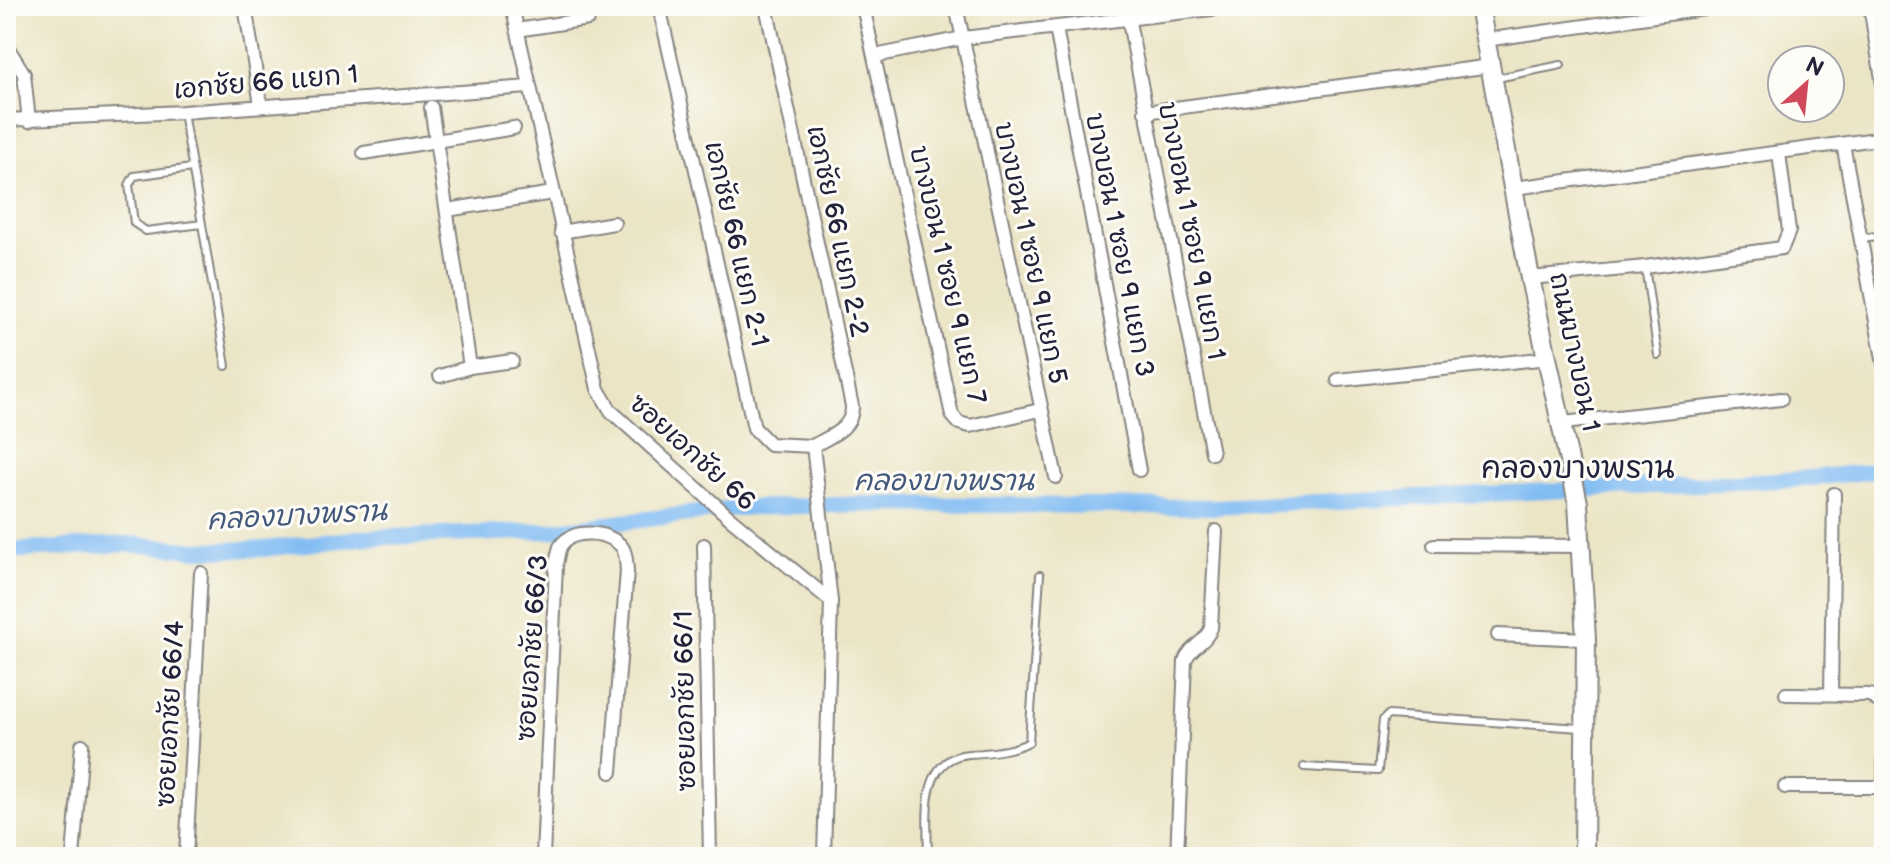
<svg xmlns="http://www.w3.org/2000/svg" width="1890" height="863" viewBox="0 0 1890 863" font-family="'Balsamiq Sans','Playpen Sans Thai',sans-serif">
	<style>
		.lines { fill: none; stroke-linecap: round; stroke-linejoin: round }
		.canal { stroke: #81bcf3; stroke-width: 16 }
		.lane-casing { stroke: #868480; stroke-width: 10 }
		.street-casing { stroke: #868480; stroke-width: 16 }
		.secondary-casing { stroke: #868480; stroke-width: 22 }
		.lane { stroke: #fff; stroke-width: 6 }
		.street { stroke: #fff; stroke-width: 12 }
		.secondary { stroke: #fff; stroke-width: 18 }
		.labels { text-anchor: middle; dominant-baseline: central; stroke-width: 6; stroke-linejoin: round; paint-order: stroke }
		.street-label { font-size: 26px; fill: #22223b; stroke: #fdfcf7 }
		.water-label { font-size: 28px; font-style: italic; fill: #43587b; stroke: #fdfcf7 }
		.quarter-label { font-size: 30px; fill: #22223b; stroke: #fdfcf7 }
	</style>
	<rect width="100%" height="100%" fill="#fdfcf7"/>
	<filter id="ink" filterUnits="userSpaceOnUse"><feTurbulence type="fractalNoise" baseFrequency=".0125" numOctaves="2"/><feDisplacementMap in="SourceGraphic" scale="16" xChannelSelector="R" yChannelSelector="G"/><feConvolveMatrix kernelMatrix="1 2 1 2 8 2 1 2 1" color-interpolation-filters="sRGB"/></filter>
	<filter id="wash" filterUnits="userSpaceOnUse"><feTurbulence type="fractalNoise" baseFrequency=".006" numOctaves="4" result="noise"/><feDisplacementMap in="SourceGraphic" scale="32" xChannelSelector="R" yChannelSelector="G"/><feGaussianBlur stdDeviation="1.8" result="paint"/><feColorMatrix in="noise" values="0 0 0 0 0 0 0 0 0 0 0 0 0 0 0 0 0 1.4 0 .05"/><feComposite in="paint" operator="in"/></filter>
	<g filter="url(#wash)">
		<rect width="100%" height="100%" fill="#ebe5c6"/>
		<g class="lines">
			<path class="canal" d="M6,551L128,544L198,550L263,549L359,538L549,531L738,508L868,504L1214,507L1801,479L1884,470"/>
		</g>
	</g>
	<g filter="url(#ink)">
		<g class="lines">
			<defs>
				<g id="lane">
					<path d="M1497,78L1561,65"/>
					<path d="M183,112L226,366"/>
					<path d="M192,168L134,176L129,185L134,223L146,231L202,224"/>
					<path d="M1862,238L1884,235"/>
					<path d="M1645,267L1658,355"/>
					<path d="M1304,767L1378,771L1383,720L1388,715L1581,728"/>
					<path d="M928,857C928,821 918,758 969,754C988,753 1013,751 1029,742L1040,575"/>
				</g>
				<g id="street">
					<path d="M245,6L261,105"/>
					<path d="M512,6L598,389L611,411L730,518L831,601L824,857"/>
					<path d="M659,6L754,428L770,444L813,446"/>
					<path d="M766,6L852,406C853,429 830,436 813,446"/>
					<path d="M863,6L952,415L959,423L970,426L1040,410"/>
					<path d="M956,6L1056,477"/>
					<path d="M1126,6L1212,453"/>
					<path d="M1870,6L1884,91"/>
					<path d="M1056,28L1139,470"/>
					<path d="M517,30L588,19"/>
					<path d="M1485,40L1704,9"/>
					<path d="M6,45L24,74L29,121"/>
					<path d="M875,56L963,38L1237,6"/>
					<path d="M431,107L470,367"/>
					<path d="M1145,112L1491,66"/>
					<path d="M6,120L183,112L529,87"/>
					<path d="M1843,144L1884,364"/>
					<path d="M364,153L514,128"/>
					<path d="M1514,188L1884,138"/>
					<path d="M447,210L553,193"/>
					<path d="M561,232L614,223"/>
					<path d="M1530,278L1645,267L1782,248L1789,231L1779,153"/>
					<path d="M440,376L470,367L512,361"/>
					<path d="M1338,380L1549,358"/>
					<path d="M1563,423L1781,399"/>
					<path d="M813,446L831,601"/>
					<path d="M704,545L710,857"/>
					<path d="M1434,545L1582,546"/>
					<path d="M1498,635L1586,639"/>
					<path d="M1831,693L1834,494"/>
					<path d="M1786,694L1870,695L1882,704L1884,715"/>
					<path d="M1884,715V849"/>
					<path d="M1785,787H1882"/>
					<path d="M73,857L82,745"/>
					<path d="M186,857L201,573"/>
					<path d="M543,857L556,565C557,560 558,552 560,547C571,527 610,531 622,547C627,554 626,563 627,571L611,772"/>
					<path d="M1177,857L1185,661C1189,647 1206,643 1211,628L1216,531"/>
				</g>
				<path id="secondary" d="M1479,6L1530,278L1578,503L1586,639L1584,857"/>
			</defs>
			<use href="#lane" class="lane-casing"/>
			<use href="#street" class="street-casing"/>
			<use href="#secondary" class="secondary-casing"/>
			<use href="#lane" class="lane"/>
			<use href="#street" class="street"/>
			<use href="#secondary" class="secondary"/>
		</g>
	</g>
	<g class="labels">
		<g class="street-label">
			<text transform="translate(266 83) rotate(-5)">เอกชัย 66 แยก 1</text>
			<text transform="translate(837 231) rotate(78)">เอกชัย 66 แยก 2-2</text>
			<text transform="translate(1191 231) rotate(79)">บางบอน 1 ซอย 9 แยก 1</text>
			<text transform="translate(736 244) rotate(77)">เอกชัย 66 แยก 2-1</text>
			<text transform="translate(1119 245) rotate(79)">บางบอน 1 ซอย 9 แยก 3</text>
			<text transform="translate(1030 253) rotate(78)">บางบอน 1 ซอย 9 แยก 5</text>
			<text transform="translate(947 275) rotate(77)">บางบอน 1 ซอย 9 แยก 7</text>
			<text transform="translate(1574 352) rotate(78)">ถนนบางบอน 1</text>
			<text transform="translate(692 453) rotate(42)">ซอยเอกชัย 66</text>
			<text transform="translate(533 648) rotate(-86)">ซอยเอกชัย 66/3</text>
			<text transform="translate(686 701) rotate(-91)">ซอยเอกชัย 66/1</text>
			<text transform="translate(171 714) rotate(-87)">ซอยเอกชัย 66/4</text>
		</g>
		<g class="water-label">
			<text x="944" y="481">คลองบางพราน</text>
			<text transform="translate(297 516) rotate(-3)">คลองบางพราน</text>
		</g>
		<g class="quarter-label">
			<text x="1578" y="469">คลองบางพราน</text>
		</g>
	</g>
	<rect width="1890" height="863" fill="none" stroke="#fdfcf7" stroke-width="32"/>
	<g transform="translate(1806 84) rotate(27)"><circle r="38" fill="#fdfcf7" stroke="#a5a5ac" stroke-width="2"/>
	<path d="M0-6L14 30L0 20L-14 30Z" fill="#d1495b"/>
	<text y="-12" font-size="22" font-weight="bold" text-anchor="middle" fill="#22223b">N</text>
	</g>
</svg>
